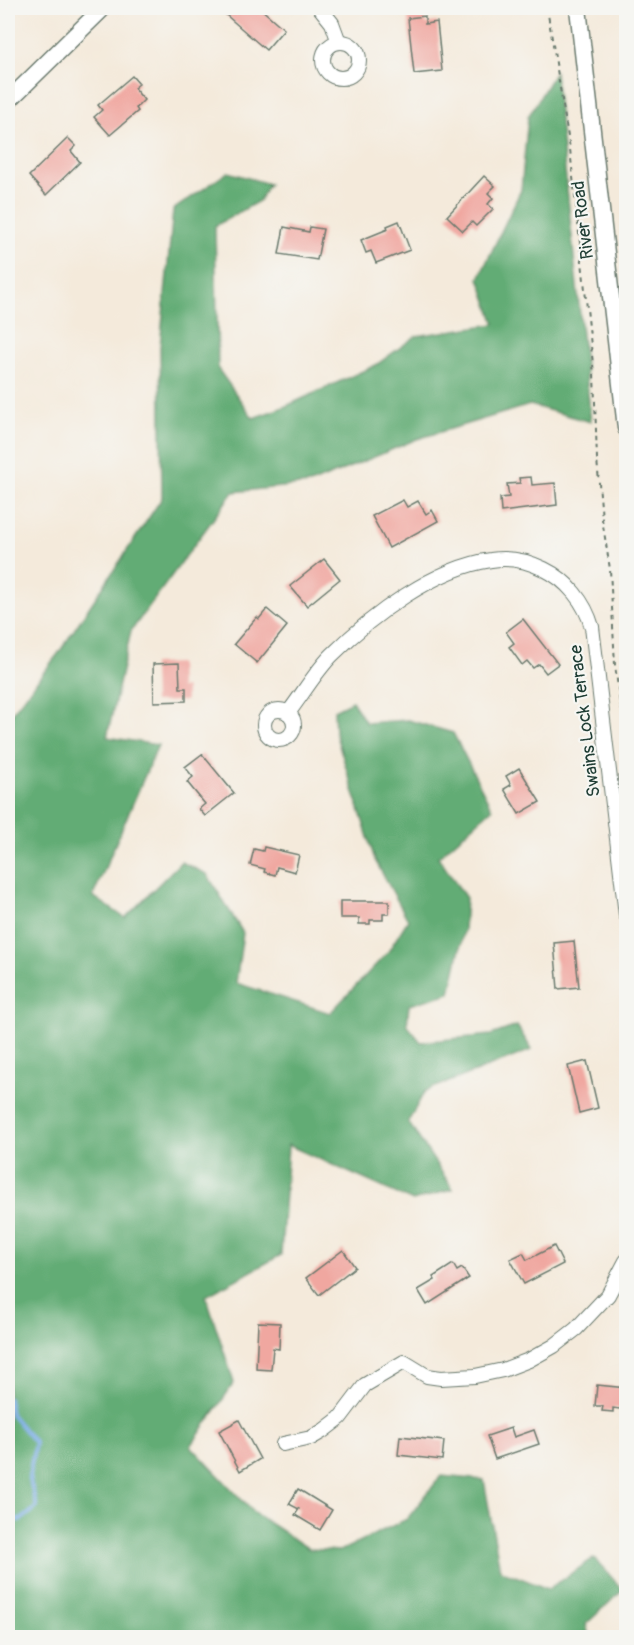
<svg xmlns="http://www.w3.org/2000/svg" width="634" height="1645" viewBox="0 0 634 1645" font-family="Pangolin,sans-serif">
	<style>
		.forest { fill: #62ac74; stroke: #407454; stroke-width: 1.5 }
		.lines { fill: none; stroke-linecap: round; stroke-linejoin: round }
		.stream { stroke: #7aace6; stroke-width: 4 }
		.building { fill: #f0a7a0 }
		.minor-casing { stroke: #6a7a6e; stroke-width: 16 }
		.major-casing { stroke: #6a7a6e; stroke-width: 19 }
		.path { stroke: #6a7a6e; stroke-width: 2; stroke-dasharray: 4.5 4.5; stroke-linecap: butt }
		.minor { stroke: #fff; stroke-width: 14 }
		.major { stroke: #fff; stroke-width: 16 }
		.labels { text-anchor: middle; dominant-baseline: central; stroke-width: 4.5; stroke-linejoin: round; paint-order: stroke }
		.street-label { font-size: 18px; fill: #1f3d34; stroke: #f6f6f2 }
	</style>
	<rect width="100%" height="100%" fill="#f6f6f2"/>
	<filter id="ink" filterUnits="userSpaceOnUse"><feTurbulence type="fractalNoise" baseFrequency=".0167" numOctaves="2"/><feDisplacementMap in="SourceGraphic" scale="12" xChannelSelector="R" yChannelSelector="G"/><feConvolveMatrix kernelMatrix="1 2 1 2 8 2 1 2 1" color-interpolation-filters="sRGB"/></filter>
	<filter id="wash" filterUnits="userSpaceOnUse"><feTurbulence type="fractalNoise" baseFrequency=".008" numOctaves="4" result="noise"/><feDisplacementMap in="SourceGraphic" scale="24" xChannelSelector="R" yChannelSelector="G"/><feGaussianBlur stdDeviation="1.35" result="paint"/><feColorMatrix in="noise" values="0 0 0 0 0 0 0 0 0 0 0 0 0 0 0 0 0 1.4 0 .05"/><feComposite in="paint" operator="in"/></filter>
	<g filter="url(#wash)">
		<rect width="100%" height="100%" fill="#f4eadb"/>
		<path class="forest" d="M555,72L591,422L530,405L417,439L310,484L233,492L131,631L107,737L158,745L93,896L125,918L181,862L207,874L243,933L236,983L330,1013L388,952L408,920L375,860L335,732L334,710L352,701L366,723L408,720L453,733L492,809L438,857L466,898L464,930L450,993L409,1005L407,1025L421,1042L491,1035L517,1026L532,1050L425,1091L408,1122L453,1189L413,1201L288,1145L281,1255L206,1296L234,1383L191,1446L254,1513L309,1549L340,1551L407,1519L441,1476L484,1480L500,1570L548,1589L594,1558L623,1590L586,1624L589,1637L365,1638L359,1631L351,1638L8,1637V718L58,654L162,498L160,347L173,210L228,172L269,184L259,201L215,226L218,369L253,418L284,407L376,365L416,336L495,324L479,278L521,190L528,117Z"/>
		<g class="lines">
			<path class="stream" d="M8,1399L11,1414L35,1443L29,1477L37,1507L21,1520L8,1519"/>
		</g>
		<g id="blocks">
			<g class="building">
				<path d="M232,8H260L284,29L266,50L226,15Z"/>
				<path d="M425,16V24L437,22L442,71L414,74L408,18Z"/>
				<path d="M132,76L139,84L134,88L144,100L136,108L138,111L110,135L94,117L102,110L98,105Z"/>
				<path d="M68,138L76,146L71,151L80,162L46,195L29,176Z"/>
				<path d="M484,176L495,186L488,193L493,198L488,204L493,209L476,226L472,222L463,231L447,216Z"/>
				<path d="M399,221L410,250L376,263L371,251L366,253L361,240L388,229L387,226Z"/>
				<path d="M284,227L309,232L310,227L323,229L317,260L279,254Z"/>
				<path d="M531,477L532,485L555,483L557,505L501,512L500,498L509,497L507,484L520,483L519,478Z"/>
				<path d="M403,500L407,507L418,501L426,514L432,510L438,521L389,548L372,516Z"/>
				<path d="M324,559L340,579L307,606L290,586Z"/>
				<path d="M267,609L287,626L257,663L234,644L257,617L259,619Z"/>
				<path d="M523,619L558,664L546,673L539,664L533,668L527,661L522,665L509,647L514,643L506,632Z"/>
				<path d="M179,663L180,688H186V701L154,702L153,664Z"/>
				<path d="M202,754L234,793L205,816L199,809L205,804L187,782L193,777L185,767Z"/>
				<path d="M519,768L540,802L519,814L504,789L511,785L506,776Z"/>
				<path d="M264,847L299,855L295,872L277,867L275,875L264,872L265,869L250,865L254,849L263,851Z"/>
				<path d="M340,901H389V914H383V920H370V924H359V918H340Z"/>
				<path d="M574,941L579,987L558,989L554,943Z"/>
				<path d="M587,1061L598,1108L579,1113L568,1066Z"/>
				<path d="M554,1246L563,1264L524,1284L510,1259L523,1253L527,1260Z"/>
				<path d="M343,1250L355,1267L319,1295L306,1278Z"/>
				<path d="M453,1264L457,1271L462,1268L469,1278L427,1305L418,1290L435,1280L433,1277Z"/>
				<path d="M258,1322L280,1323L279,1349L273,1348L271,1370L256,1369Z"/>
				<path d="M597,1385L627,1388V1410L613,1408V1412L602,1411L603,1406H595Z"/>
				<path d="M239,1420L260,1459L240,1471L219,1431Z"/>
				<path d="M511,1428L514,1437L534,1430L539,1444L495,1459L487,1436Z"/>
				<path d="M400,1436L444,1441L442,1460L398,1455Z"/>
				<path d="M298,1489L332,1510L320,1530L295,1515L299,1509L289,1504Z"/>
			</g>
		</g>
	</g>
	<g filter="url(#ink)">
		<use href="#blocks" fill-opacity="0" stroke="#6a7a6e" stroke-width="1.5"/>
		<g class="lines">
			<defs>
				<g id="minor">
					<path d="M320,8L332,23L339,42"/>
					<circle cx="341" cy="60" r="18"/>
					<circle cx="279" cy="725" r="15"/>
					<path d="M288,713C302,695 316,671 332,655C372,615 435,568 491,560C509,557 528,561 544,569C567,580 585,602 592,627L626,915"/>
					<path d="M283,1444L311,1438L323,1431L340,1418L365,1385L404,1362L427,1376L441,1378L475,1376L503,1370L529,1360L554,1346L576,1329L608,1295L626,1261"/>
				</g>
				<g id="major">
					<path d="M578,8L626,428"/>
					<path d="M8,101L103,8"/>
				</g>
			</defs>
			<use href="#minor" class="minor-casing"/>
			<use href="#major" class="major-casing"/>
			<path class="path" d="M547,8L570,149L594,374L597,459L602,519L610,569L615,665L620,703L626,729"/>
			<use href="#minor" class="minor"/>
			<use href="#major" class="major"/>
		</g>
	</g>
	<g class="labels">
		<g class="street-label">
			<text transform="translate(583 220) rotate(-97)">River Road</text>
			<text transform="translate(585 721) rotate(-97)">Swains Lock Terrace</text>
		</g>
	</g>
	<rect width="634" height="1645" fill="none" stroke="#f6f6f2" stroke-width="30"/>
</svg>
